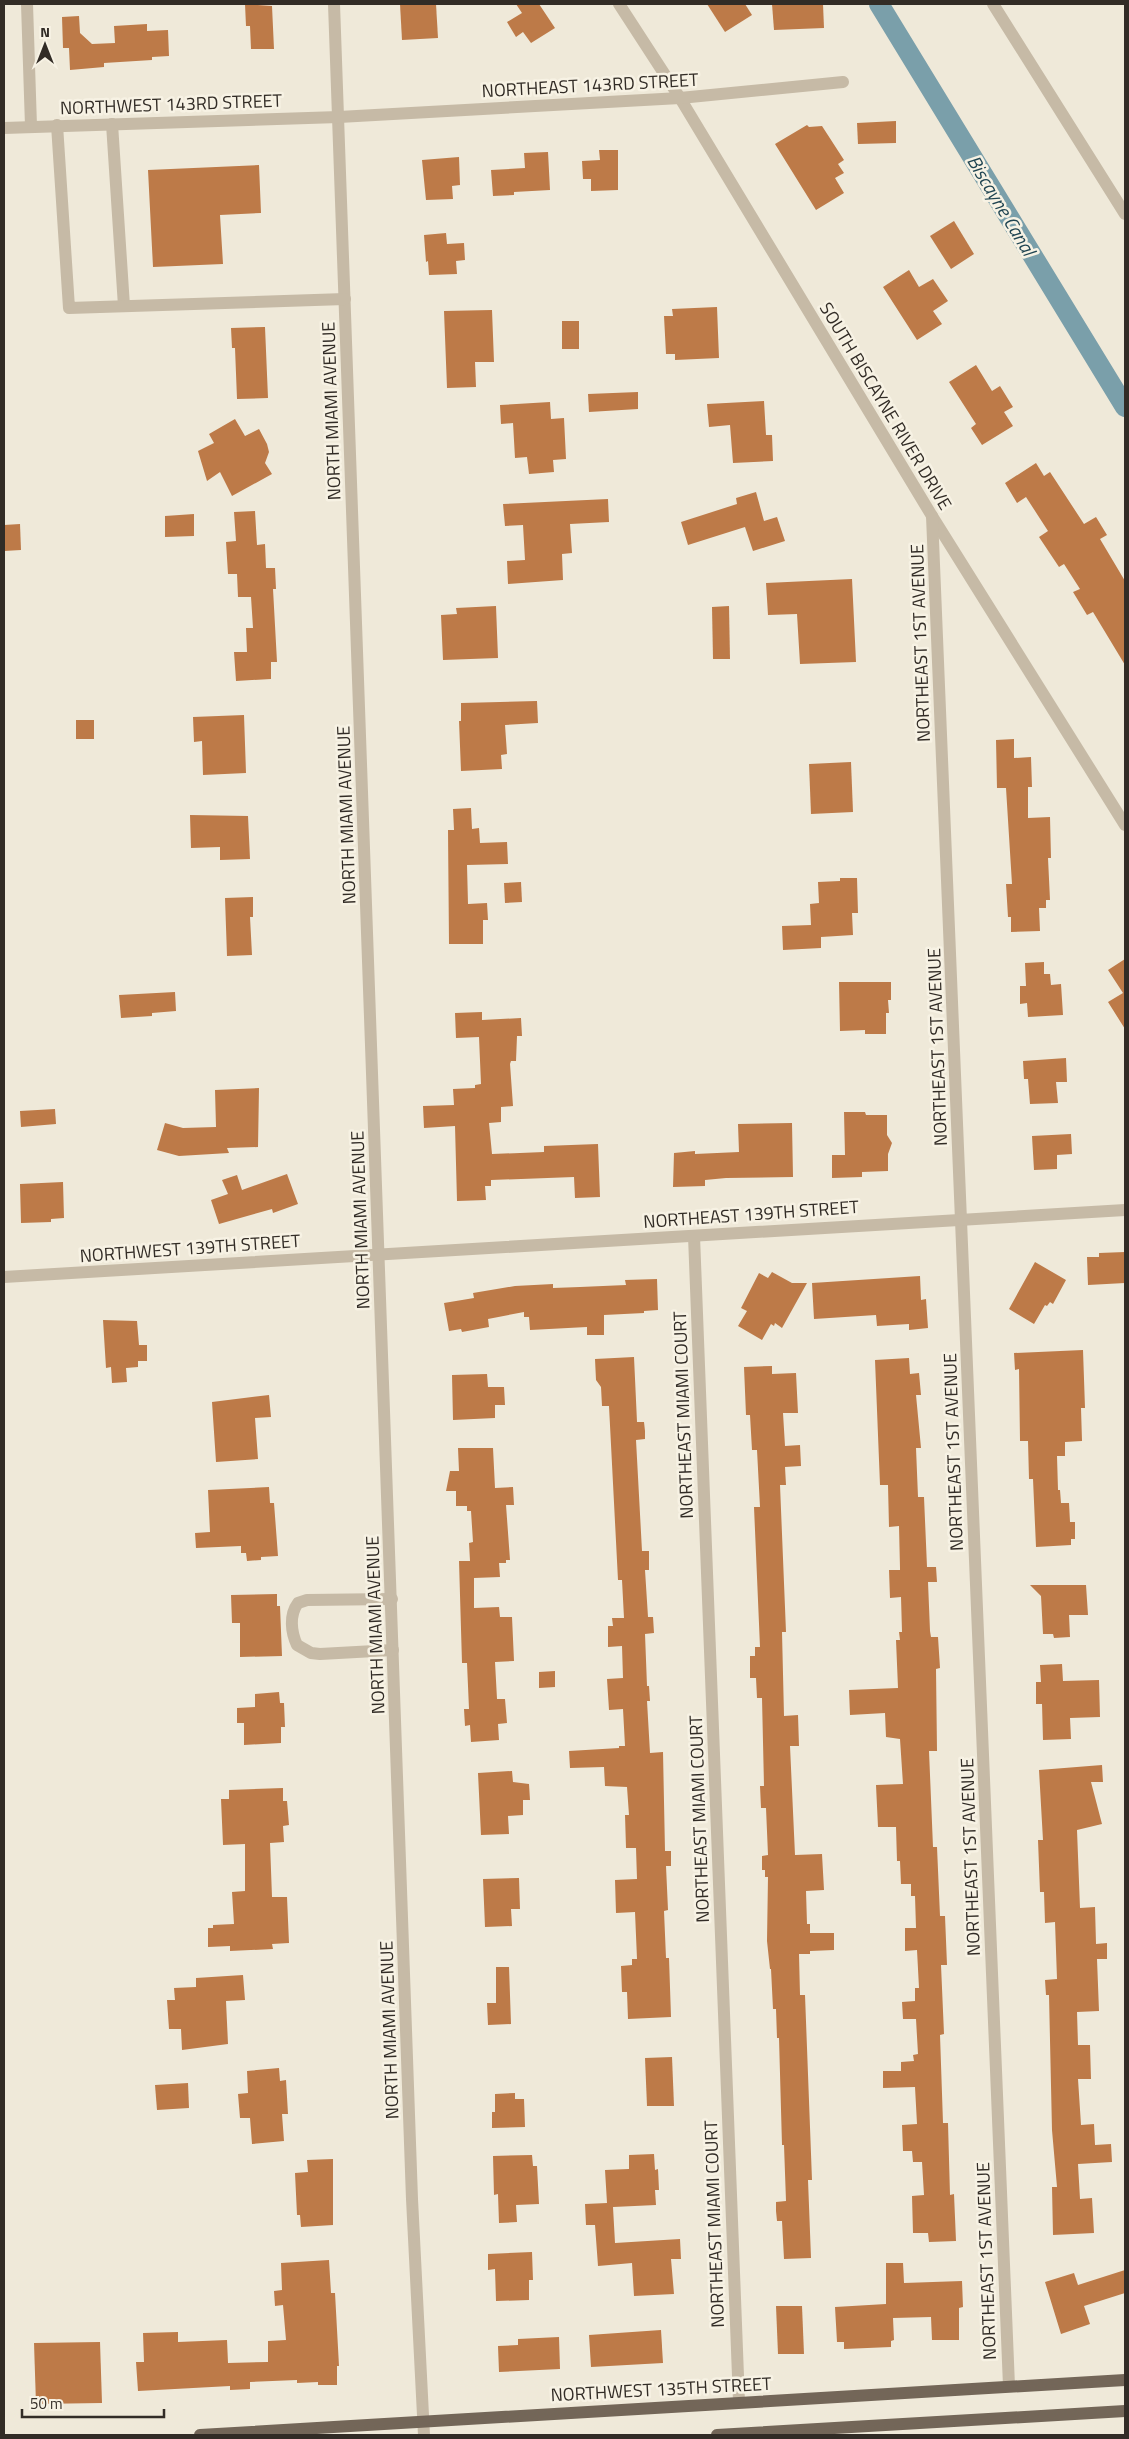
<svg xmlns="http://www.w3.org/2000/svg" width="1129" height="2439" viewBox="0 0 1129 2439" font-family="'Titillium Web',sans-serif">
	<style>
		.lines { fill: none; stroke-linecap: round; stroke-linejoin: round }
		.canal { stroke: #7a9faa; stroke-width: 20 }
		.building { fill: #bd7a48 }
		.minor { stroke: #c6baa6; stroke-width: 12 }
		.major { stroke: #736658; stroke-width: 12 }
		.labels { text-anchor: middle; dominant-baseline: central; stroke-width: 5; stroke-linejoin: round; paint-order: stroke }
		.street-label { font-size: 18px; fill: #322c26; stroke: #f7f2e4 }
		.water-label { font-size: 19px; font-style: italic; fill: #1f4451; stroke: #f7f2e4 }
	</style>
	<rect width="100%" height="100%" fill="#efe9d9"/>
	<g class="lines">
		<path class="canal" d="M879,4L1125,407"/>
	</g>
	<g class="building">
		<path d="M245,4L272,6L274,49H251L250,26H246Z"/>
		<path d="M400,4H436L438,38L402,40Z"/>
		<path d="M516,4H539L555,28L531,43L523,32L516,37L507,22L522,13Z"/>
		<path d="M707,4H745L752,15L725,32Z"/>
		<path d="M772,4H823L824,28L774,30Z"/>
		<path d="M79,16L80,33L92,44L115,43L114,26L147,24V31L168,30L169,56L152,57V60L104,63V67L70,70L69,48H63L62,17Z"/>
		<path d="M896,121V143L858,144L857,123Z"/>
		<path d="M807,125L809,127L822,126L844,160L838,164L844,173L835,178L844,193L816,210L775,144Z"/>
		<path d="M599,150H618V190L591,191V179H583L582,161L600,160Z"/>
		<path d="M548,152L550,190L514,192V195L493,196L491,170L525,168L524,153Z"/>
		<path d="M459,157L460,185L452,186L453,199L426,200L422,160Z"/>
		<path d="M259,165L261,213L220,215L223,264L153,267L148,170Z"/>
		<path d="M954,221L974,254L951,269L930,236Z"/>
		<path d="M446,233L447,244L464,243L465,260L456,261L457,274L429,275L428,261L426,262L424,235Z"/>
		<path d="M909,270L919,287L933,279L948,301L933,311L942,324L917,340L883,287Z"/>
		<path d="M717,307L719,358L675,360V354H666L664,316H673L672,309Z"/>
		<path d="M492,310L494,362H475L476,387L447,388L444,311Z"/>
		<rect x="562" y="321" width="17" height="28"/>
		<path d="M265,327L268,398L237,399L235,348H232L231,328Z"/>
		<path d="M976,365L992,391L1000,386L1013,407L1004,412L1013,426L982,445L971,428L976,424L949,382Z"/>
		<path d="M638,392V409L589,412L588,394Z"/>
		<path d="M764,401L766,435H772L773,461L733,463L730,425L709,427L707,404Z"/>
		<path d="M550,402L551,419L564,418L566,459L553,460L554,472L529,474L527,457L515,458L513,423L501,424L500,405Z"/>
		<path d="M235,419L245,436L259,429L267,444L269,452L265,463L272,474L232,496L220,472L207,481L198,451L214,443L209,434Z"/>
		<path d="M1036,463L1044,476L1050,472L1084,524L1096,517L1107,535L1100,539L1125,581V665L1093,612L1087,615L1073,592L1080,589L1064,564L1059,567L1039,537L1048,531L1026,497L1017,503L1005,483Z"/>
		<path d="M756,492L764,521L777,517L785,541L753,551L745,527L688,545L681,522L737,504L736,498Z"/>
		<path d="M608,499L609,522L570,524L572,553L562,554L563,580L508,584L507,561L525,560L523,525L505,526L503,504Z"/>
		<path d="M255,511L257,545L265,544L266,568H275L276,589H273L277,662H271V679L236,681L234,652H247L246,628H253L251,597H238L237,574H228L226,542L236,541L234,512Z"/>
		<path d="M194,514V536L165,537V516Z"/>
		<path d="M20,524L21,550L4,551V525Z"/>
		<path d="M852,579L856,662L800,664L797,614L768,615L766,583Z"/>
		<path d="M496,606L498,658L443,660L441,615L457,614L456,608Z"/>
		<path d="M729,606L730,659H713L712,607Z"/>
		<path d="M537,701L538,723L505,725L507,754L501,755L502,769L461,771L459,721H461V703Z"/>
		<path d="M244,715L246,773L203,775L202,741L194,742L193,717Z"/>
		<rect x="76" y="720" width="18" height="19"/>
		<path d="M1014,739V758L1031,757L1032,787H1028V818L1050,817L1051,858H1048L1050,900H1046V908H1039L1040,931L1011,932V917H1008L1006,884H1012L1006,788H997L996,740Z"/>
		<path d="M851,762L853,812L811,814L809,764Z"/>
		<path d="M471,808L472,829L479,828L480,843L507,842L508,864L467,865L468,904L487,903L488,920H483V944H449L448,830H454L453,809Z"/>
		<path d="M190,815L248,816L250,859L220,860V847L191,848Z"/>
		<path d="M840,878H857L858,913H852L853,935L821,937V948L783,950L782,926L811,925L810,904L819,903L818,882L840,881Z"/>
		<path d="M521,882L522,902L505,903L504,883Z"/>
		<path d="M253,897V917H250L252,955L227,956L225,898Z"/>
		<path d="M1125,959V1029L1108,1002L1123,993L1108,970Z"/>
		<path d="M1044,962V974H1050L1051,985L1061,984L1063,1015L1028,1017L1027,1003L1020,1004V986H1026L1025,963Z"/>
		<path d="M839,982H891V1000H888L889,1013H886V1034H865V1030L840,1031Z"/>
		<path d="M175,992L176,1011L152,1013V1016L121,1018L119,995Z"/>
		<path d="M482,1012V1020L521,1018L522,1036H517L516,1061H511L510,1064L513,1106L501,1107V1122L489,1123L492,1154L544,1152V1146L598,1144L600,1197L575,1198L574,1177L491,1180V1186H485L486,1200L457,1201L455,1126L424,1128L423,1106L454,1105L453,1089L475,1088V1085L481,1084L479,1037L456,1038L455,1013Z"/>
		<path d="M1066,1058L1067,1082H1056L1058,1103L1030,1104L1028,1079H1024L1023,1061Z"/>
		<path d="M259,1088L258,1147L227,1148L229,1153L179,1156L157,1150L165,1123L183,1128L216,1127L215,1090Z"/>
		<path d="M55,1109L56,1124L21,1127L20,1111Z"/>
		<path d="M844,1112H865L866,1115H887V1135L892,1143L888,1154V1171L862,1172V1177L832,1178V1155H845Z"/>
		<path d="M792,1123L793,1177L726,1178L705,1180V1186L673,1187L674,1153L695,1151V1154L739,1152L738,1124Z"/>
		<path d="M1071,1134L1072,1154L1057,1155V1169L1034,1170L1032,1136Z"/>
		<path d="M287,1174L298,1204L273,1213L272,1209L219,1224L211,1200L228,1194L222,1180L237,1175L242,1190Z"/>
		<path d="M63,1182L64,1218L51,1219V1222L21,1223L20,1184Z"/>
		<path d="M1125,1252V1283L1088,1285L1087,1257H1099V1253Z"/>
		<path d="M1035,1262L1066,1280L1053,1304L1050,1302L1047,1306L1045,1305L1034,1324L1009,1309Z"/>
		<path d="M772,1272L792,1283H807L782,1328L775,1323L774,1326L771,1324L762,1340L738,1326L747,1311L741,1308L759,1273L768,1278Z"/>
		<path d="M920,1276L921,1300L926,1299L928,1328L909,1330V1324L877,1326L876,1315L814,1319L812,1283Z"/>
		<path d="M657,1279L658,1310L644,1311V1313L604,1315V1335H587V1327L530,1330L529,1317H524V1312L488,1319L489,1327L462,1332L461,1329L449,1331L444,1303L474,1298L473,1293L515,1286L553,1284V1288L580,1287L626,1285L625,1280Z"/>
		<path d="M103,1320L137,1321L139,1345H147V1361H138V1367L126,1368L127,1382L112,1383L111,1367L106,1368Z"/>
		<path d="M1083,1350L1085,1408H1081L1082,1441L1065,1442V1456H1057L1058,1490H1060L1061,1503H1069L1070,1522H1075V1539H1071V1545L1036,1547L1033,1479H1029L1028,1441H1020L1019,1369L1015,1370L1014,1353Z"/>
		<path d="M634,1357L637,1422H644L645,1431V1439L636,1440L642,1551H649V1570H645L648,1617H653L654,1633L645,1634L647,1686H649L650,1701H647L650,1753L663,1752L665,1851H671V1866H666L668,1910L664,1911L666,1958H669L671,2017L628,2019L627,1992H622L621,1966L632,1965V1959H637L635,1912L616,1913L615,1880L637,1879L636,1848H626L625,1815H629L627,1787L605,1786L604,1767L570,1768L569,1751L619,1748V1746H625L623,1709L609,1710L607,1679L623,1678L622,1646L608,1647V1626H613L612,1618H624L622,1580H618L609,1406H602L601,1387L596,1380L595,1359Z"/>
		<path d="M909,1358L910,1374L919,1373L921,1395H916L921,1448H916L918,1497H924L927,1567H936L937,1582H928L930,1631L931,1637H938L940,1668L936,1669L937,1751H929L933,1847H937L940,1916H945L947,1965H941L944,2034L940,2035L943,2123H948L950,2195L954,2194L956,2241L929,2242L928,2233H913L912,2196L924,2195L922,2162H913L912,2151H903L902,2125L917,2124L915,2087L883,2088V2071H901V2062L914,2061L913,2055L918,2054L916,2019H903L902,2002L915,2001V1988H919L917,1950L905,1951V1928H916L915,1896H911V1884H901L900,1861H897L896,1827H878L876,1785L903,1784L900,1739L886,1737L885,1713L850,1715L849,1690L898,1688L896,1640H900L899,1632H902L901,1597L890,1598L889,1570H900V1568L899,1526L889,1527L888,1485H880L875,1360Z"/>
		<path d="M772,1366V1374L796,1373L798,1413H783L785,1446L800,1445L801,1466L785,1467L786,1485H780L786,1632H782L784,1716L798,1715L799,1746H790L795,1855L822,1854L824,1890L806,1891L807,1924H810V1933H834V1950L810,1951V1954H799L800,1995H805L812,2180H808L811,2258L784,2259L782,2221H777L776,2211V2202L786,2201L784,2145H782L779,2038H777L776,2009H773L771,1969H770L767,1941L768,1877H765V1870H762V1856L768,1855L766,1808H761L760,1786H764L762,1698H757L756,1678H750V1656H755V1647H760L754,1507H760L757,1450H752L750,1415H746L744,1367Z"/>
		<path d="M487,1374L488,1387H504L505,1405H495V1418L453,1420L452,1375Z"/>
		<path d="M269,1395L271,1417L255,1418L258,1459L216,1462L212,1402Z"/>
		<path d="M458,1448H493L495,1488L513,1487L514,1505H506L510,1560H506V1563H499L500,1577L474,1578V1608L499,1607L500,1617H512L514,1661L495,1662L497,1699H505L507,1723L498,1724L499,1740L471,1742L470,1725L465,1726L464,1709H469L467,1663H462L459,1561H470L469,1543L473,1542L471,1511H467V1506H456V1491H446L450,1471H459Z"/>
		<path d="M269,1487L270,1503H274L278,1556L261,1557V1560L247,1561L246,1553H241V1546L196,1548L195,1533L210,1532L208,1490Z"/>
		<path d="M1030,1585H1086L1088,1615H1069L1070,1637L1054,1638L1053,1634H1043L1041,1596Z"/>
		<path d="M277,1594V1606H280L282,1656L240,1657V1623H232L231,1595Z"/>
		<path d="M1062,1664L1063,1681L1099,1680L1100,1717L1070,1718L1071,1739L1043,1740L1042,1704H1036V1682H1041L1040,1665Z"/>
		<path d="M555,1671V1687L539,1688V1672Z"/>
		<path d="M279,1692L280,1703H284L285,1727H281V1743L244,1745V1723H237V1708L255,1707V1694Z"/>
		<path d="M1102,1765L1103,1782H1091L1102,1824L1077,1830L1080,1908L1095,1907L1096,1944L1107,1943V1959H1097L1099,2011L1077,2012L1078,2045H1090L1091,2079H1078L1081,2125L1094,2124L1095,2145L1111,2144L1112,2162L1078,2164L1080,2199L1092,2198L1094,2233L1053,2235L1052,2187H1057L1052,2130L1049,1995H1046L1045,1980L1057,1979L1055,1922L1045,1923L1044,1892H1040L1038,1840H1043L1039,1770Z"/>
		<path d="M512,1771L513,1782L529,1784L530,1800H523V1815L508,1816L509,1834L481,1835L478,1773Z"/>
		<path d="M283,1788V1801H287L289,1825L283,1826L284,1842L270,1843L272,1897H287L289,1943L272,1944L273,1949L230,1951V1946L208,1947V1928H213V1925L234,1924L232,1892L245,1891V1844L223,1845L221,1799H229V1790Z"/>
		<path d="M519,1878L520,1909H511L512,1926L485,1927L483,1879Z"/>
		<path d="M496,1967H509L511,2024L488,2025L487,2003H496Z"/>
		<path d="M243,1975L245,2000L226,2001L228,2044L182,2050L181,2029H169L167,2000H175L174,1988L196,1987V1978Z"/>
		<path d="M672,2057L674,2106H647L645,2058Z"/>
		<path d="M279,2068L280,2081L286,2080L288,2114H282L284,2141L252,2144L250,2118H240L238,2094L248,2093L247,2071Z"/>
		<path d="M188,2083L189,2108L157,2110L155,2085Z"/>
		<path d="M515,2093V2099H524L525,2127L492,2128V2112H495V2094Z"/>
		<path d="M654,2154L655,2170L658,2169L659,2190H655L656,2205L613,2207L615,2243L680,2239L681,2259H671L674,2294L634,2296L632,2263L598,2266L595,2225H586L585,2204L607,2203L605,2170L629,2169V2155Z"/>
		<path d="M532,2155L533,2166H537L539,2204L516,2205L517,2222L499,2223L498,2194L494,2195L493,2156Z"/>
		<path d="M333,2159V2225L301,2227L300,2215H297L295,2173L308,2172L307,2160Z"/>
		<path d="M532,2252L533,2280H529V2300L496,2301L495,2269L488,2270V2254Z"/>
		<path d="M329,2260L331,2293H335L339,2366H337V2385H318V2382L297,2383V2380L250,2382V2389L230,2390V2386L138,2391L136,2362H144L143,2333L178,2332V2342L227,2340L228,2363L268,2362V2341L286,2340L283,2305L275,2306L274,2291L282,2290L281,2263Z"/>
		<path d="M886,2263H903L904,2283L962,2281L963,2307L959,2308V2340H932L931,2317L893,2318L894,2340L891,2341V2347L844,2349V2342H837L835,2307L886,2304Z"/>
		<path d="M1125,2270V2293L1084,2306L1090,2324L1061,2334L1045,2282L1074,2273L1078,2285Z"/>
		<path d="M776,2306H802L804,2354H778Z"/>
		<path d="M661,2330L663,2363L591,2367L589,2335Z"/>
		<path d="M559,2337L560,2369L499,2372L498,2346L518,2345V2339Z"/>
		<path d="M100,2342L102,2403L36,2404L34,2343Z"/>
	</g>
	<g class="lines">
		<g class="minor">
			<path d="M27,4L31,126"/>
			<path d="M334,4L412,2199L424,2435"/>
			<path d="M619,4L680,98L932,516L1125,825"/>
			<path d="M993,4L1125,214"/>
			<path d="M112,124L124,306"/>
			<path d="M57,125L69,308L345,299"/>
			<path d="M4,128L339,117L680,98L843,82"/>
			<path d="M932,516L1009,2386"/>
			<path d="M694,1236L739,2402"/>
			<path d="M4,1277L1125,1210"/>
			<path d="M392,1599L307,1600L298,1603C289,1615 291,1632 297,1645L311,1653L320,1654L393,1650"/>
		</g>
		<g class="major">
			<path d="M200,2435L1125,2380"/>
			<path d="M717,2435L1125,2411"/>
		</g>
	</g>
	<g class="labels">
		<g class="street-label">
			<text transform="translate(590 85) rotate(-3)">NORTHEAST 143RD STREET</text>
			<text transform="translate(171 104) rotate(-2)">NORTHWEST 143RD STREET</text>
			<text transform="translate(886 406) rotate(59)">SOUTH BISCAYNE RIVER DRIVE</text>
			<text transform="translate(331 411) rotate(-92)">NORTH MIAMI AVENUE</text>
			<text transform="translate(920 643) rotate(-92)">NORTHEAST 1ST AVENUE</text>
			<text transform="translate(346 815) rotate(-92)">NORTH MIAMI AVENUE</text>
			<text transform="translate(937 1047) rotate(-92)">NORTHEAST 1ST AVENUE</text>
			<text transform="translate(751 1214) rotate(-4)">NORTHEAST 139TH STREET</text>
			<text transform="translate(360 1220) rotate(-92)">NORTH MIAMI AVENUE</text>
			<text transform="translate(190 1248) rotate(-4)">NORTHWEST 139TH STREET</text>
			<text transform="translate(683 1415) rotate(-92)">NORTHEAST MIAMI COURT</text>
			<text transform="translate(953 1452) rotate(-92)">NORTHEAST 1ST AVENUE</text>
			<text transform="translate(375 1625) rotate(-92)">NORTH MIAMI AVENUE</text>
			<text transform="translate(699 1819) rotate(-92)">NORTHEAST MIAMI COURT</text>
			<text transform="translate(970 1857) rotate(-92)">NORTHEAST 1ST AVENUE</text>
			<text transform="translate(389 2030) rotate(-92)">NORTH MIAMI AVENUE</text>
			<text transform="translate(714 2224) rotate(-92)">NORTHEAST MIAMI COURT</text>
			<text transform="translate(986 2261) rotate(-92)">NORTHEAST 1ST AVENUE</text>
			<text transform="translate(661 2389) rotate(-3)">NORTHWEST 135TH STREET</text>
		</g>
		<g class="water-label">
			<text transform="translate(1002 205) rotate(59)">Biscayne Canal</text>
		</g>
	</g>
	<rect width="1129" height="2439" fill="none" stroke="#322c26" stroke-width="10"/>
	<g transform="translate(45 45)" stroke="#f7f2e4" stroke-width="4" paint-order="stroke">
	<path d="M0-4L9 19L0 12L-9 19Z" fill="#322c26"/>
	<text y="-8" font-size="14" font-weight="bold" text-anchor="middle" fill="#322c26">N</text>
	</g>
	<path d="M22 2409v8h142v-8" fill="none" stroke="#322c26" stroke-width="2.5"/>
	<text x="30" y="2409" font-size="15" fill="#322c26" stroke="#f7f2e4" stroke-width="4" paint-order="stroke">50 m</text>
</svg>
